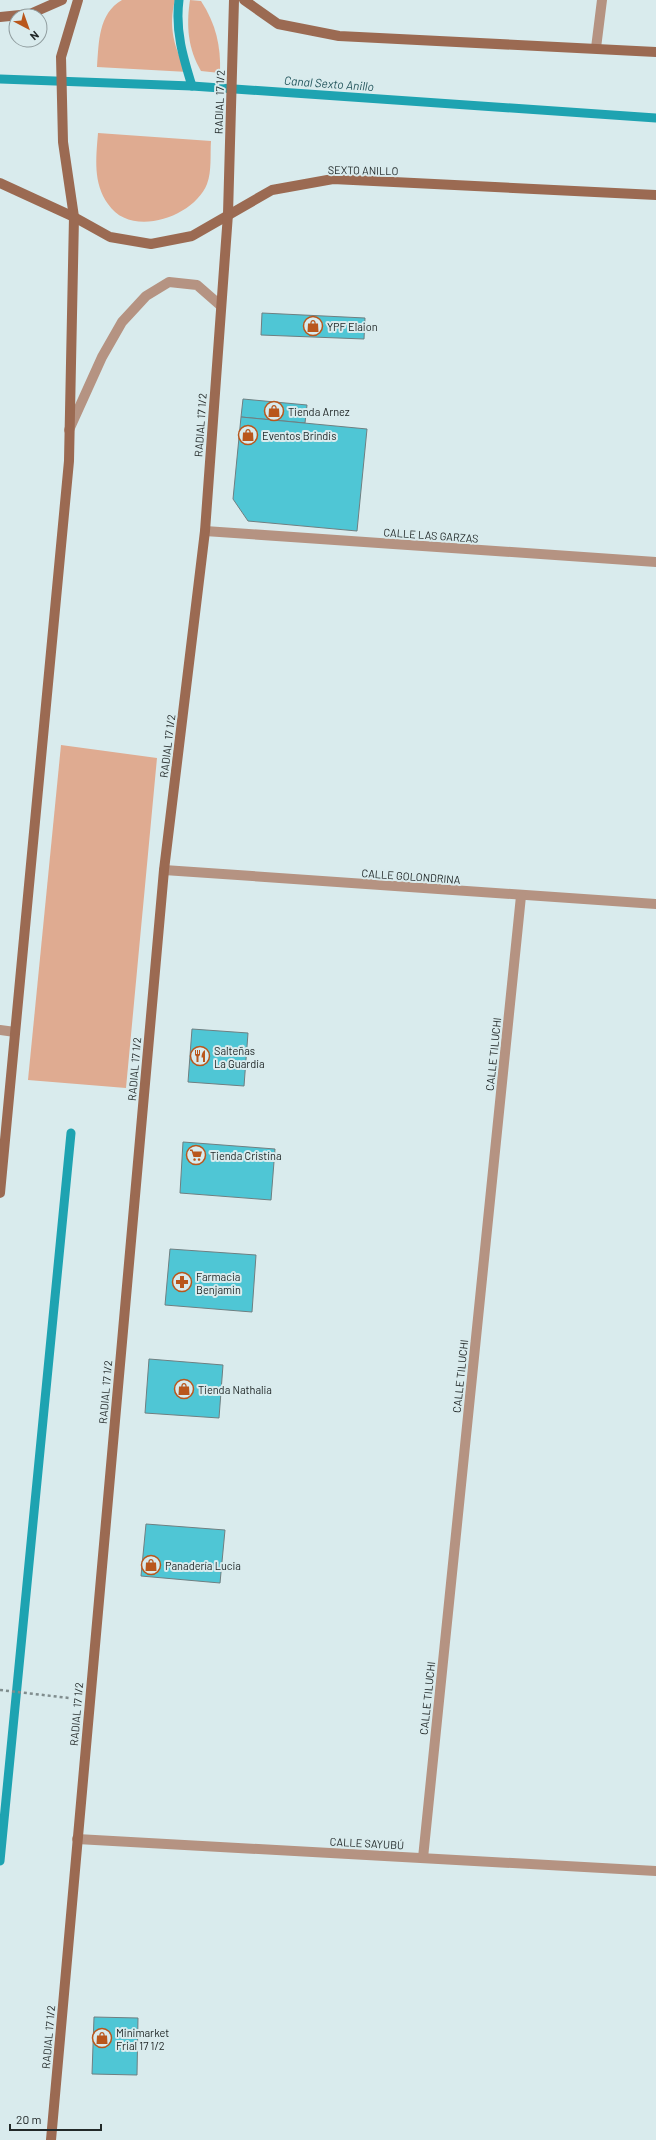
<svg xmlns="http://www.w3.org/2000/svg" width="656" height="2140" viewBox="0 0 656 2140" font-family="Barlow,sans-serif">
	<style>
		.green { fill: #dfab91 }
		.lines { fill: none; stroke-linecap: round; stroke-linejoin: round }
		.stream { stroke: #1ea3b1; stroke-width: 9 }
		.building { fill: #4fc6d5; stroke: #6f7f81 }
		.path { stroke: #808d8e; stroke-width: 2.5; stroke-dasharray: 3 3; stroke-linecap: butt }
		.lane { stroke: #b59382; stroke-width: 10 }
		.street { stroke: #b59382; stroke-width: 10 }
		.secondary { stroke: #9b6a52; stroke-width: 10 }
		.labels { text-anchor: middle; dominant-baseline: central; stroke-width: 4; stroke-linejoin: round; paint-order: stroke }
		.street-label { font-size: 11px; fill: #222929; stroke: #d9ebed }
		.poi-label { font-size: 11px; fill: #222929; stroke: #d9ebed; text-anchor: start }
		.water-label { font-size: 12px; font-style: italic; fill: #23555c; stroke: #d9ebed }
	</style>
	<rect width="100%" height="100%" fill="#d9ebed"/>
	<g class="green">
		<path d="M122,0H175C168,26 174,50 188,72L97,67C99,42 98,14 122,0Z"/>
		<path d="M190,0L201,1C216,24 221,46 220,73L201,71C188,49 186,26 190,0Z"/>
		<path d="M98,133L211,141C210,154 212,171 207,184C194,217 131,239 108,204C93,183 96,158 98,133Z"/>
		<path d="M61,745L157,758L126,1088L28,1080Z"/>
	</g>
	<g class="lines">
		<g class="stream">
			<path d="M179,0C175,31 183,57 192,86"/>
			<path d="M0,79L192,86L656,118"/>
			<path d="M0,1861L71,1133"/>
		</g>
	</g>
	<g class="building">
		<path d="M262,313L365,318L364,339L261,335Z"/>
		<path d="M243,399L307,405L305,423L241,417Z"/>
		<path d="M241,417L367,429L357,531L248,521L233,499Z"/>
		<path d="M192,1029L248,1033L244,1086L188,1082Z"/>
		<path d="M183,1142L275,1149L271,1200L180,1193Z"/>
		<path d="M170,1249L256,1255L252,1312L165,1305Z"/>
		<path d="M149,1359L223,1365L219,1418L145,1413Z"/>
		<path d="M146,1524L225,1530L220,1583L141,1576Z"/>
		<path d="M94,2017L138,2018L137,2075L92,2074Z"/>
	</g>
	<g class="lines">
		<path class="path" d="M0,1690L69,1698"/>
		<path class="lane" d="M69,430L102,357L122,322L146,296L169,282L197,285L221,306"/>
		<g class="street">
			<path d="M596,48L602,0"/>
			<path d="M205,531L656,562"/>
			<path d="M164,870L656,904"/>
			<path d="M0,1030L15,1032"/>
			<path d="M77,1839L656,1871"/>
			<path d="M423,1858L521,896"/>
		</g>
		<g class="secondary">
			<path d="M244,0L278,24L339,36L656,52"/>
			<path d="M0,17L30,14L62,0"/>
			<path d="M0,183L74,217L110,237L151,244L192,236L272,190L333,179L656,195"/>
			<path d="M0,1193L69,461L74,217L63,142L61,57L78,0"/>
			<path d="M51,2140L164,870L205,531L228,214L234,0"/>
		</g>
	</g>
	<defs>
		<symbol id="shop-ring" viewBox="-11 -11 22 22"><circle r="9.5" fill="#d9ebed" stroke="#b9571c" stroke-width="1.5"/><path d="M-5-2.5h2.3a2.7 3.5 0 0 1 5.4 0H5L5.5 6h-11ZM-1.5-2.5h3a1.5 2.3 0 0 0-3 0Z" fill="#b9571c"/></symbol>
		<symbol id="restaurant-ring" viewBox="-11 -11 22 22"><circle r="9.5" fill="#d9ebed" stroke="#b9571c" stroke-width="1.5"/><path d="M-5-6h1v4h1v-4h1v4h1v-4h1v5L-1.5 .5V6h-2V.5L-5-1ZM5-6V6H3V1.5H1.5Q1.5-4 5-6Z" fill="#b9571c"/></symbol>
		<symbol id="supermarket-ring" viewBox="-11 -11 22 22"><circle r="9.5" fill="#d9ebed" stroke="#b9571c" stroke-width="1.5"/><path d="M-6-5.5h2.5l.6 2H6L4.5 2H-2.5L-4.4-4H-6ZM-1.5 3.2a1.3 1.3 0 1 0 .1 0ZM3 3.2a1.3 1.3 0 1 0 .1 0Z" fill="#b9571c"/></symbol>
		<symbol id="pharmacy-ring" viewBox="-11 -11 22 22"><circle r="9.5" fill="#d9ebed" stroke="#b9571c" stroke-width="1.5"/><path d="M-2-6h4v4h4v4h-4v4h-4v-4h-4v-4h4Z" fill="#b9571c"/></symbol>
	</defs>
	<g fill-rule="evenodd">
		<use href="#shop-ring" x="302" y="315" width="22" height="22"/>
		<use href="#shop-ring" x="263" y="400" width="22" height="22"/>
		<use href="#shop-ring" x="237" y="424" width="22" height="22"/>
		<use href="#restaurant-ring" x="189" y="1045" width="22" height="22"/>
		<use href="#supermarket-ring" x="185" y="1144" width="22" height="22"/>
		<use href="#pharmacy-ring" x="171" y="1271" width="22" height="22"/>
		<use href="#shop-ring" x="173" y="1378" width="22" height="22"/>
		<use href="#shop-ring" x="140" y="1554" width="22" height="22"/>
		<use href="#shop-ring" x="91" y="2027" width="22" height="22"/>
	</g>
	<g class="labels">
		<g class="street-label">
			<text transform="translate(219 102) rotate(-88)">RADIAL 17 1/2</text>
			<text transform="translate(363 170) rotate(1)">SEXTO ANILLO</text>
			<text transform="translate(200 425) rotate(-86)">RADIAL 17 1/2</text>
			<text transform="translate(431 535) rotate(4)">CALLE LAS GARZAS</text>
			<text transform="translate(167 746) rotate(-83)">RADIAL 17 1/2</text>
			<text transform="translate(411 876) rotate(4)">CALLE GOLONDRINA</text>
			<text transform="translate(493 1054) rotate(-84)">CALLE TILUCHI</text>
			<text transform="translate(134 1069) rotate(-85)">RADIAL 17 1/2</text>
			<text transform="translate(460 1376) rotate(-84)">CALLE TILUCHI</text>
			<text transform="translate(105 1392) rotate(-85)">RADIAL 17 1/2</text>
			<text transform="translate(427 1698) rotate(-84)">CALLE TILUCHI</text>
			<text transform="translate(76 1714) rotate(-85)">RADIAL 17 1/2</text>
			<text transform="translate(367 1843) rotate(3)">CALLE SAYUBÚ</text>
			<text transform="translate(48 2037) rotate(-85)">RADIAL 17 1/2</text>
		</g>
		<g class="poi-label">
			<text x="327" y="326">YPF Elaion</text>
			<text x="288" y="411">Tienda Arnez</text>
			<text x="262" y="435">Eventos Brindis</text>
			<text x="214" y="1050">Salteñas<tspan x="214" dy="13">La Guardia</tspan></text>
			<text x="210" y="1155">Tienda Cristina</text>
			<text x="196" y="1276">Farmacia<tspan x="196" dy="13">Benjamin</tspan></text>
			<text x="198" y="1389">Tienda Nathalia</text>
			<text x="165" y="1565">Panadería Lucia</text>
			<text x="116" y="2032">Minimarket<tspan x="116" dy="13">Frial 17 1/2</tspan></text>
		</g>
		<g class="water-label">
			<text transform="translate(329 83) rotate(4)">Canal Sexto Anillo</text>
		</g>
	</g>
	<g transform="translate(28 28) rotate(139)"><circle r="19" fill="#d9ebed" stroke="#909d9f"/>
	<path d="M0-3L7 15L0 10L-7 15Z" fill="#b9571c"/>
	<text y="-6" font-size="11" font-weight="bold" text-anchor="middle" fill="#222929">N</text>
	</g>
	<path d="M10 2124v6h91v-6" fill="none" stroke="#222929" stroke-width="2"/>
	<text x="16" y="2124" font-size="12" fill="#222929" stroke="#d9ebed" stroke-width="3" paint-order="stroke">20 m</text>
</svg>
